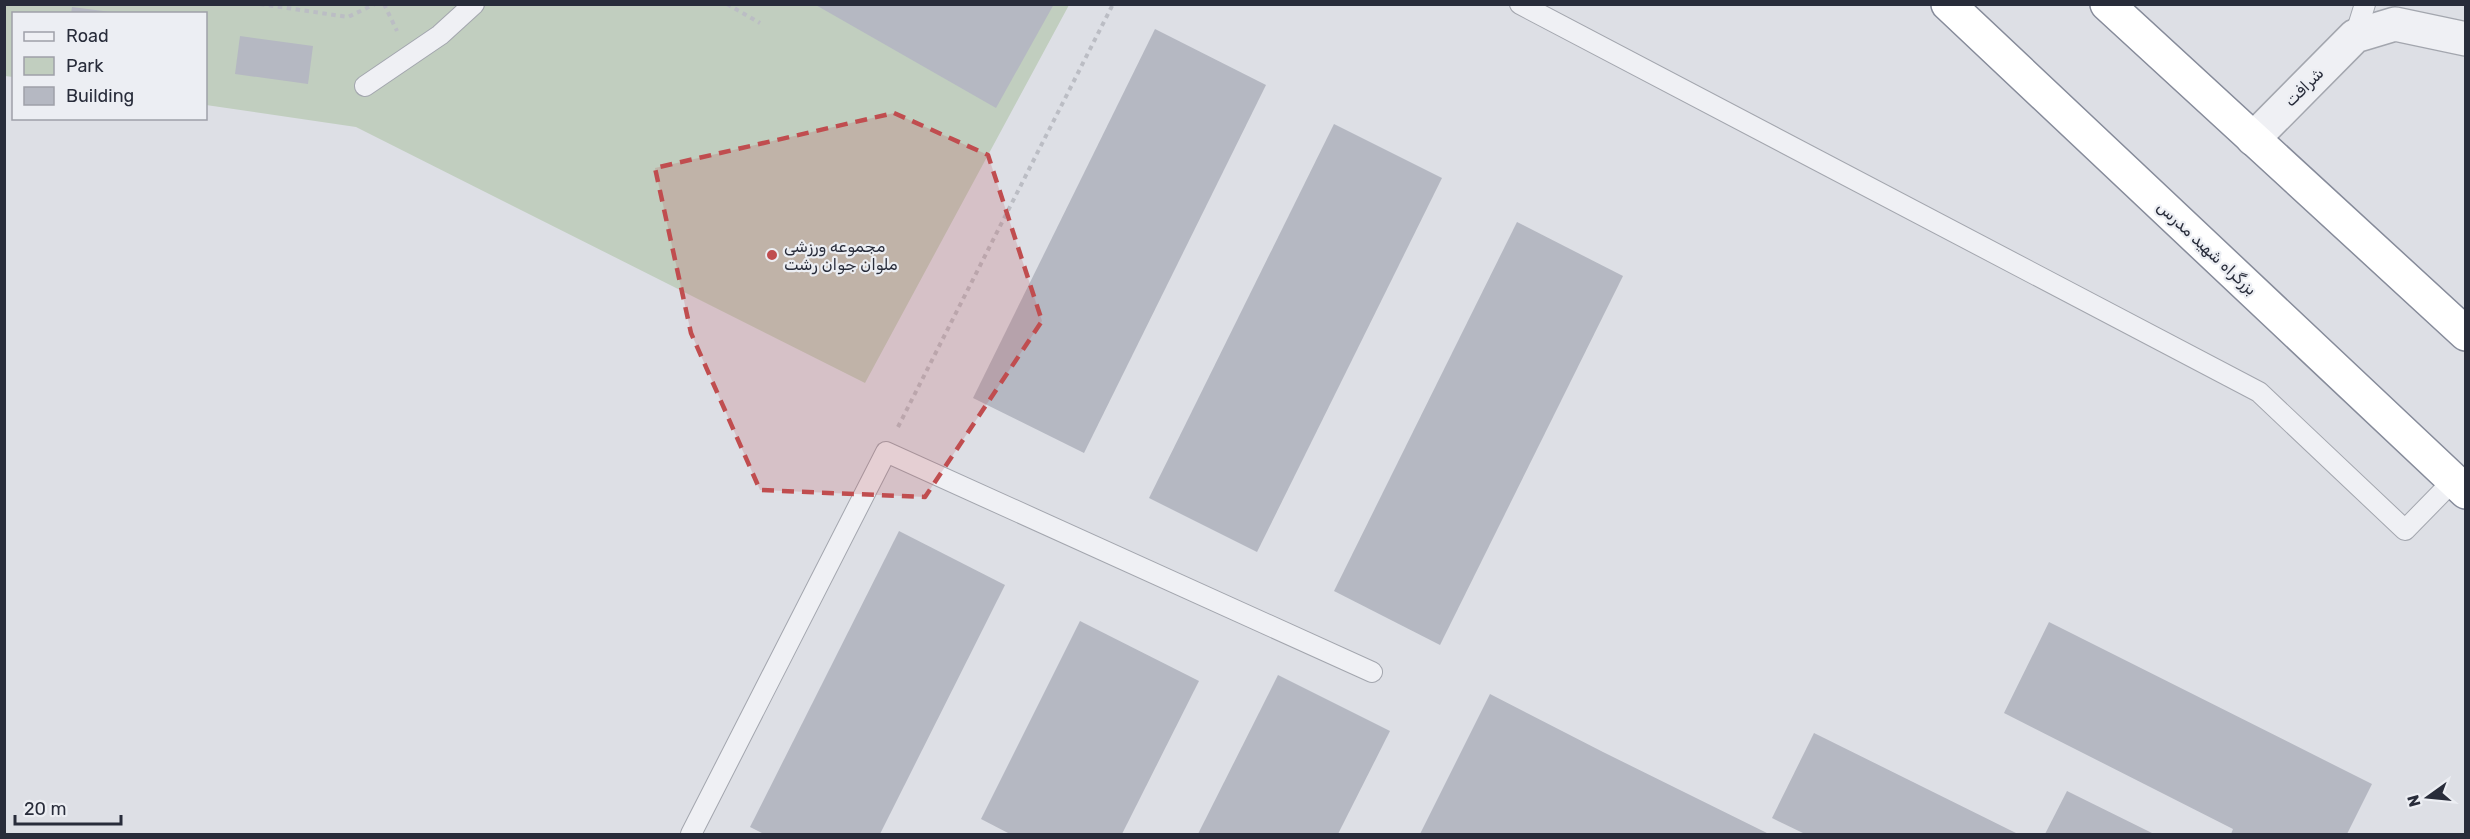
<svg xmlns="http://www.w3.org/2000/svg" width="2470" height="839" viewBox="0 0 2470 839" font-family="Rubik,Vazirmatn,sans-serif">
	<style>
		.green { fill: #c1cebf }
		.building { fill: #b5b8c2 }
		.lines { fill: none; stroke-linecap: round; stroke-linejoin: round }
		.service-casing { stroke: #a3a6ae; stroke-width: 22 }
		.minor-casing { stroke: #a3a6ae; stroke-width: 36 }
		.trunk-casing { stroke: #868b9a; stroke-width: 36 }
		.path { stroke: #bbbdc4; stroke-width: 4; stroke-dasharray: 4.5 4.5; stroke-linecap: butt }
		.service { stroke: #eff0f4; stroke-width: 20 }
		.minor { stroke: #eff0f4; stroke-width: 33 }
		.trunk { stroke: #fff; stroke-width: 33 }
		.marked { fill: #c04d4f; fill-opacity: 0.2; stroke: #c04d4f; stroke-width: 4.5; stroke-dasharray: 12 8; stroke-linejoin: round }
		.poi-dot { fill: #c04d4f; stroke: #eceef3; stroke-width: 2 }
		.labels { text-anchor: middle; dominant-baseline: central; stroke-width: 4.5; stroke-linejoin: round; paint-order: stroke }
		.street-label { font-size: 16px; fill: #282c3a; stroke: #eceef3 }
		.poi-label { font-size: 16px; fill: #282c3a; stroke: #eceef3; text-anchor: start }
	</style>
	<rect width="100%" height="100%" fill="#dddfe5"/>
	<path class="green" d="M5,5H1069L865,383L356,127L206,105V14H14L13,77L5,76Z"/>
	<g class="building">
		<path d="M814,4H1054L996,108Z"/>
		<path d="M72,7L111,12V14H71Z"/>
		<path d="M1155,29L1266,85L1084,453L973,398Z"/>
		<path d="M240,36L313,46L308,84L235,74Z"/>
		<path d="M1334,124L1442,178L1257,552L1149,498Z"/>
		<path d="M1517,222L1623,276L1440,645L1334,591Z"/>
		<path d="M899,531L1005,585L880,834H764L750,827Z"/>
		<path d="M1080,621L1199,681L1122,834H1010L981,819Z"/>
		<path d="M2049,622L2372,784L2347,834H2231L2233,829L2004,713Z"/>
		<path d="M1278,675L1390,731L1338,834H1198Z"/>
		<path d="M1490,694L1603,752L1769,834H1420Z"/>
		<path d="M1814,733L2018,834H1805L1772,818Z"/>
		<path d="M2067,791L2154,834H2045Z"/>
	</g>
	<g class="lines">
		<defs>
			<g id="service">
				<path d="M1520,4L2259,392L2405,530L2453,481"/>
				<path d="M2355,36L2365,4"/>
				<path d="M365,86L440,35L474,4"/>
				<path d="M691,834L886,452L1372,672"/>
			</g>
			<path id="minor" d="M2253,139L2355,36L2395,24L2466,39"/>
			<g id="trunk">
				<path d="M1948,4L2466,492"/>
				<path d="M2107,4L2466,334"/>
			</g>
		</defs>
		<use href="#service" class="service-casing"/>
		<use href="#minor" class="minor-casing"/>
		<use href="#trunk" class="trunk-casing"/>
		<g class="path">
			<path d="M260,4L348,17L375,4"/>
			<path d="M384,4L397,31"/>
			<path d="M727,4L760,23"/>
			<path d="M898,427L1113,4"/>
		</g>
		<use href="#service" class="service"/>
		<use href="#minor" class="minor"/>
		<use href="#trunk" class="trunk"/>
	</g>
	<path class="marked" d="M894,113L988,155L1042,321L925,497L760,490L691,333L655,168Z"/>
	<circle class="poi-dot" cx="772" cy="255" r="6"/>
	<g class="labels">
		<g class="street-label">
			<text transform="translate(2304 87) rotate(-45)">شرافت</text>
			<text transform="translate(2207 248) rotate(43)">بزرگراه شهید مدرس</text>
		</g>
		<g class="poi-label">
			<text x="784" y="246">مجموعه ورزشی<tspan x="784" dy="18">ملوان جوان رشت</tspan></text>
		</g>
	</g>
	<rect width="2470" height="839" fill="none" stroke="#282c3a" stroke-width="12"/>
	<rect x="12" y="12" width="195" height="108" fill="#eceef3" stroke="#9ea0a9" stroke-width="1.5"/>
	<rect x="24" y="32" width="30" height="9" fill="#eff0f4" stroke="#9ea0a9" stroke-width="1.5"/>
	<text x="66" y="42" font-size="18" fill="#282c3a">Road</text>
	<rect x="24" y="57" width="30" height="18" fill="#c1cebf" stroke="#9ea0a9" stroke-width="1.5"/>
	<text x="66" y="72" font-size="18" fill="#282c3a">Park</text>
	<rect x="24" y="87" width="30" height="18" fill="#b5b8c2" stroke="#9ea0a9" stroke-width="1.5"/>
	<text x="66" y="102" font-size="18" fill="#282c3a">Building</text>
	<g transform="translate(2428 797) rotate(255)" stroke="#eceef3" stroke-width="4.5" paint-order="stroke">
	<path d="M0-4.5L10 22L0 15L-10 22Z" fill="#282c3a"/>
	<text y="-9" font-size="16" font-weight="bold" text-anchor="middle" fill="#282c3a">N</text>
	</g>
	<path d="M15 815v9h106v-9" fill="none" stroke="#282c3a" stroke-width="3"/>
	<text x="24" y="815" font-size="18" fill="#282c3a" stroke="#eceef3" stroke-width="4.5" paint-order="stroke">20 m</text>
</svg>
